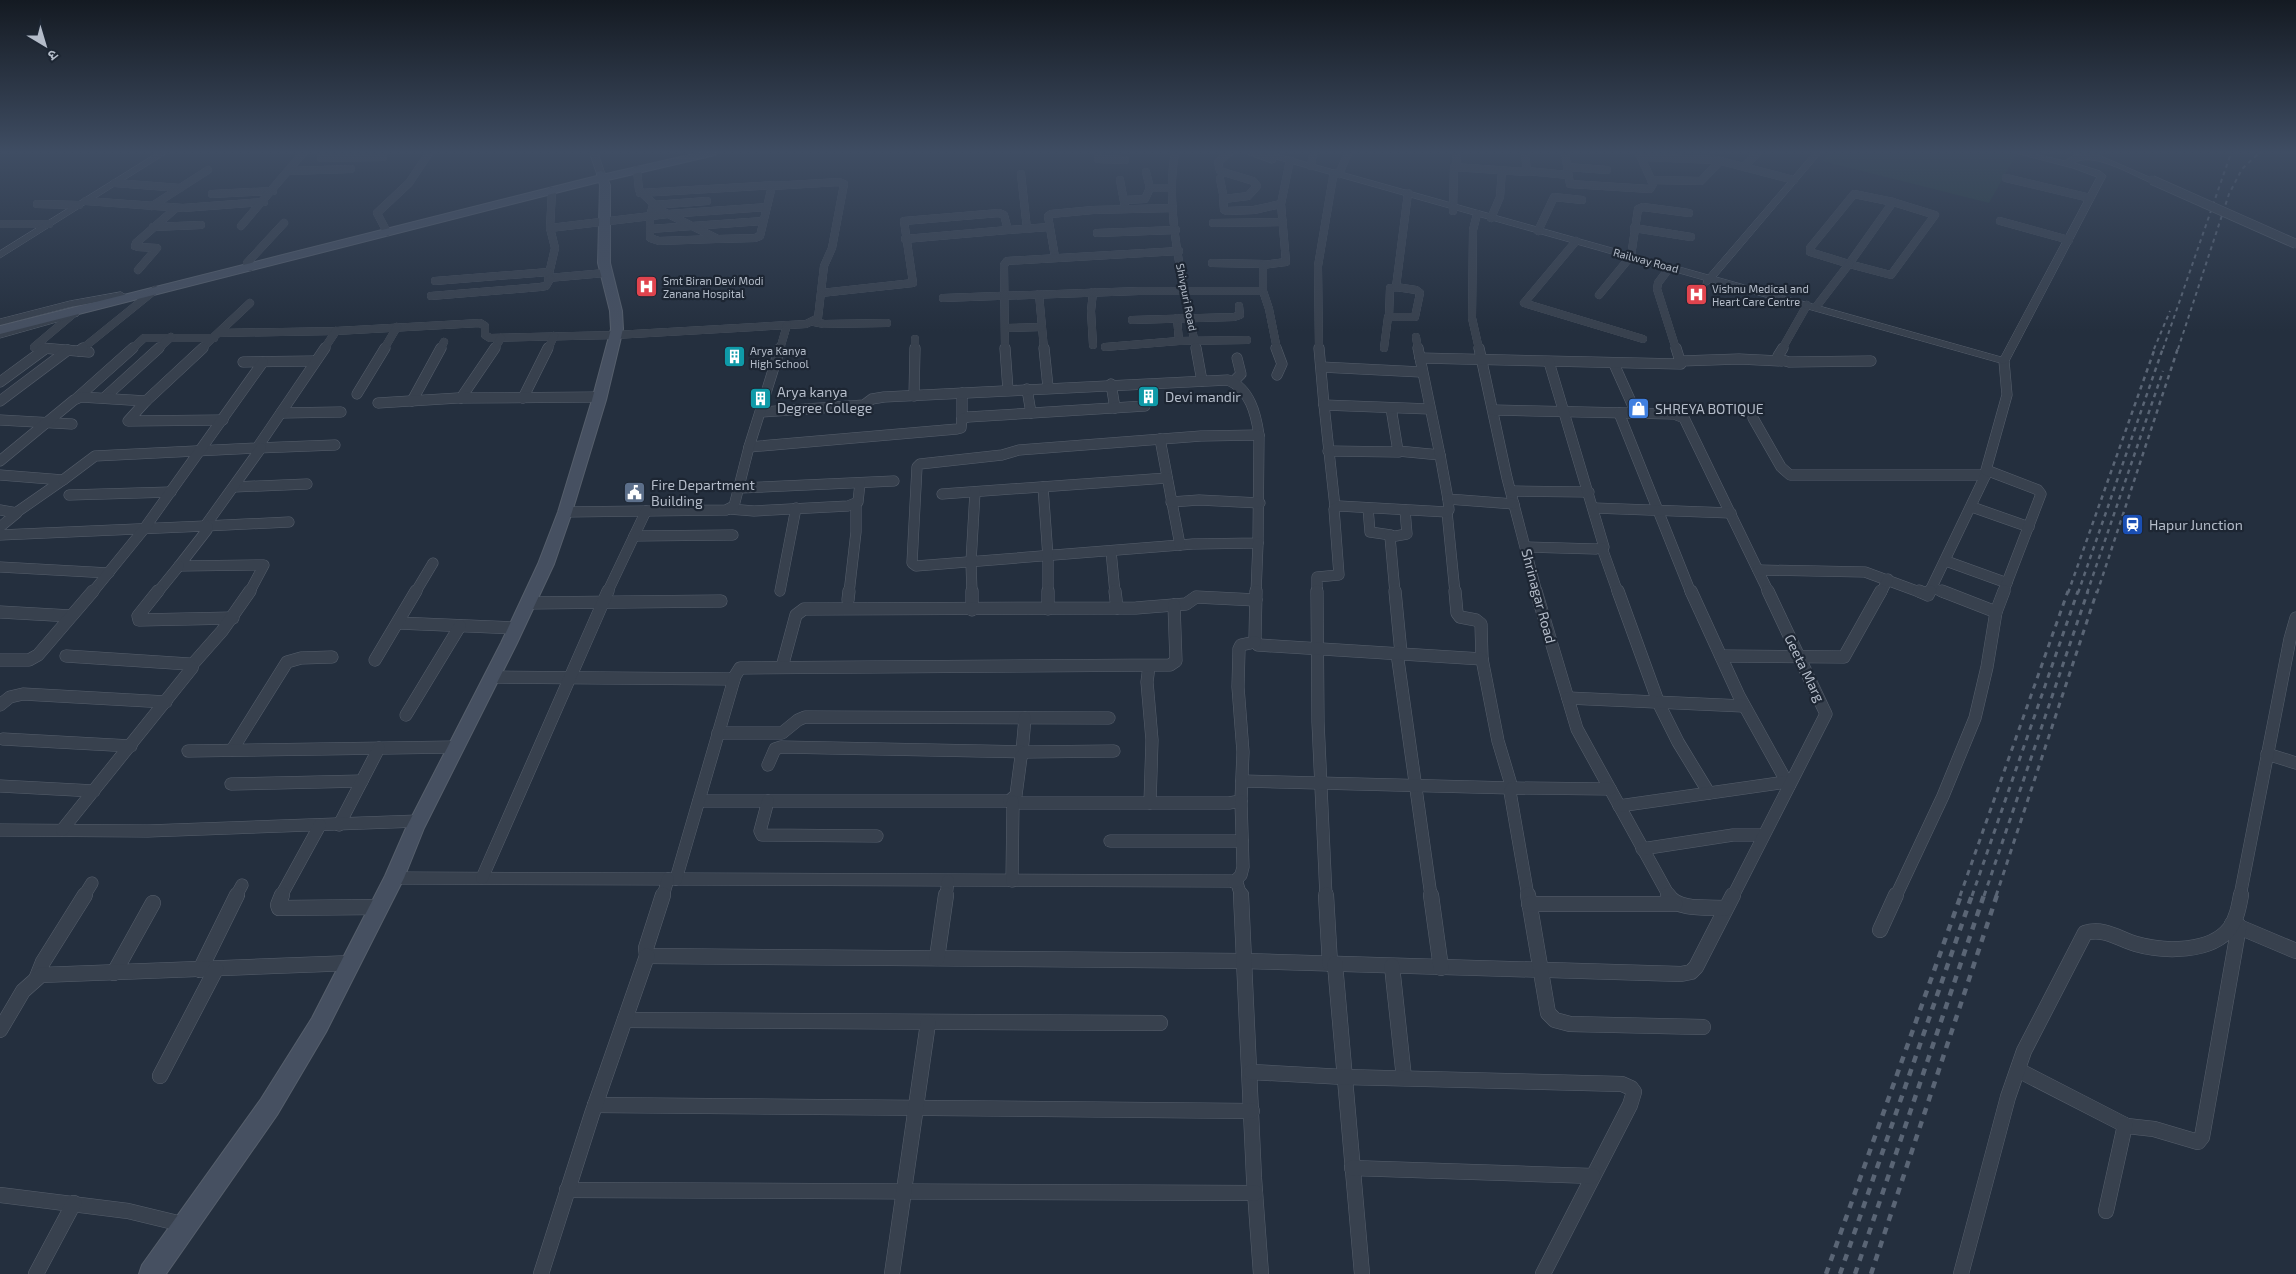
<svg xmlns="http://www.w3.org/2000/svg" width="2296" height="1274" viewBox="0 0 2296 1274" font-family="'Exo 2','Noto Sans Devanagari',sans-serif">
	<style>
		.green { fill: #263c3f }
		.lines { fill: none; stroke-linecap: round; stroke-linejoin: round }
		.minor-far3-casing { stroke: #565f6c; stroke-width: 8 }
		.minor-far2-casing { stroke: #565f6c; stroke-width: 11 }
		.minor-far1-casing { stroke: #565f6c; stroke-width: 13 }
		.minor-casing { stroke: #565f6c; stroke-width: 16 }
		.tertiary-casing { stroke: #565f6c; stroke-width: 1 }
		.secondary-casing { stroke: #565f6c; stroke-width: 2 }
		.minor-far3 { stroke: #38414e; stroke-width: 8 }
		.minor-far2 { stroke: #38414e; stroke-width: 10 }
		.minor-far1 { stroke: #38414e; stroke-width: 12 }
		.minor { stroke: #38414e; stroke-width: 15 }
		.tertiary { fill: #38414e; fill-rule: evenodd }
		.secondary { fill: #465061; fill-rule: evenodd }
		.rail-far3 { stroke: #5a6575; stroke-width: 2; stroke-dasharray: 4 4; stroke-linecap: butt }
		.rail-far2 { stroke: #5a6575; stroke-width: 2.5; stroke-dasharray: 4.5 4.5; stroke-linecap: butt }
		.rail-far1 { stroke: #5a6575; stroke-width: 3; stroke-dasharray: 5.5 5.5; stroke-linecap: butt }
		.rail { stroke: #5a6575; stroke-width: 4.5; stroke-dasharray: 7 7; stroke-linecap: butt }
		.tertiary-bridge-casing { stroke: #565f6c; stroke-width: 10; stroke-linecap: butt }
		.tertiary-bridge { stroke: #38414e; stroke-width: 9 }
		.labels { text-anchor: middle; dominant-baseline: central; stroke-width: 4.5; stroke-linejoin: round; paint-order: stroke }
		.far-street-label { font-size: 11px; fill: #b4bcc9; stroke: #1d2633 }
		.far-poi-label { font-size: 11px; fill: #b4bcc9; stroke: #1d2633; text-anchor: start }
		.poi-label { font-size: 14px; fill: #b4bcc9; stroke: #1d2633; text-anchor: start }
		.street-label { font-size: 14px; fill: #b4bcc9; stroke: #1d2633 }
	</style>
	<rect width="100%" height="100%" fill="#242f3e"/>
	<path class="green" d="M1829,153H2008L2016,155L1989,203L1822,161Z"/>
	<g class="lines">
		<defs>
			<g id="minor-far3">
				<path d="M1098,153V159L1125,160"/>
				<path d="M1175,153C1164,210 1185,292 1196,349"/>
				<path d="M1456,153L1457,166"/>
				<path d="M1565,153L1570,184L1650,189L1653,184L1639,153"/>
				<path d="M1641,157L1717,160L1794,180"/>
				<path d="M321,158L383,157"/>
				<path d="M1311,166L1313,153"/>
				<path d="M1567,167L1607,170"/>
				<path d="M1744,167L1757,153"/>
				<path d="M289,171L351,169"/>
				<path d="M1527,171L1568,175"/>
				<path d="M1146,172L1150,188"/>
				<path d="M1021,174L1027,229"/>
				<path d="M1339,174L1348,153"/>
				<path d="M2006,178L2090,198"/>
				<path d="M1220,179L1224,199L1248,196L1257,186L1253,181L1220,171L1218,162L1229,153"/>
				<path d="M1120,180L1125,207"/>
				<path d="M1651,180L1701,181L1720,161"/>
				<path d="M115,183L180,188"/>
				<path d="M552,191L550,228L555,248L548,278L605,273"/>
				<path d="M640,193L776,185"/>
				<path d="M212,194L273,191"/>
				<path d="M1223,198L1224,210L1227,211L1254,210L1281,204"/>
				<path d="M1124,200L1145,199L1150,188H1171"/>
				<path d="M86,201L183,208L264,202"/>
				<path d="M707,201L653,205L650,216V238L659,241L716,239"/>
				<path d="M37,204L79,205"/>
				<path d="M152,206L208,170"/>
				<path d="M1453,211L1454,167L1527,172L1525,153"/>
				<path d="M1477,214L1473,230L1472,318L1479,349"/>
				<path d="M1491,218L1500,197L1502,170"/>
				<path d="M2000,221L2069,240"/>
				<path d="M1213,223L1283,222"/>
				<path d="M0,224H49"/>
				<path d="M241,226L303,153"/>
				<path d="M153,227L201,225"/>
				<path d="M550,228L668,214L766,207"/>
				<path d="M1634,228L1691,237"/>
				<path d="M650,229L763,221"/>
				<path d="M1538,231L1554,197L1582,200"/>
				<path d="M387,232L377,213L409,183L429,153"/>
				<path d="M1097,233L1176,230"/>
				<path d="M905,239L1008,230"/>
				<path d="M1576,241L1524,303L1643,339"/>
				<path d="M1055,257L1048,216L1051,214L1093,210L1173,208"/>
				<path d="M1212,263L1265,264"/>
				<path d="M1849,264L1891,275L1935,215L1893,202"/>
				<path d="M1849,264L1810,252V248L1854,194L1893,202"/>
				<path d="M1849,264L1893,202"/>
				<path d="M250,267L247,263L284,223"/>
				<path d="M138,270L157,248L138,247L135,246L136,243L176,208"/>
				<path d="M1667,271L1658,283L1657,289L1676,349"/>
				<path d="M435,281L549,272"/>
				<path d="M1263,291L1269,309L1277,349"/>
				<path d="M1093,292L1091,311L1093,345"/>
				<path d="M821,293L913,283L904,221L999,213L1004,215L1008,230L1049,227"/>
				<path d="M1039,294L1044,349"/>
				<path d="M1599,295L1631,256L1638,209L1643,207L1689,213"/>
				<path d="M431,296L540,287L546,286L550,279"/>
				<path d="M943,298L1139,291H1263V265L1286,262L1281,204L1290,160"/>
				<path d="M1816,307L1849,264"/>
				<path d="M1389,317L1390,288H1397"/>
				<path d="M1177,318L1179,341"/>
				<path d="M1132,320L1234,317L1240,315L1239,306"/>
				<path d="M814,322L824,324L887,323"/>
				<path d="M1006,328L1042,327"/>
				<path d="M219,333L336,331L480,323L485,326V335L490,338L615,335L806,324L818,318L824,266L832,248L844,184L839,182L772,186L760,236L755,238L718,239L660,210L639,190L637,170"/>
				<path d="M1416,337L1418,349"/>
				<path d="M1105,347L1179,341L1247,340"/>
				<path d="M1384,348L1388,317H1415L1420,293L1416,290L1396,287L1408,193"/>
				<path d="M56,349L34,347L73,314"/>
				<path d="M82,349L155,290"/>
				<path d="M132,349L144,338H214"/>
				<path d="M158,349L171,337"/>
				<path d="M201,349L250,303"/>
				<path d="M324,349L336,331"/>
				<path d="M384,349L397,327"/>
				<path d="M440,349L444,342"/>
				<path d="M494,349L501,338"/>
				<path d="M548,349L554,336"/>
				<path d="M780,349L787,325"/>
				<path d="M915,349V339"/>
				<path d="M1005,349L1004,265L1007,261L1179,251"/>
				<path d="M1319,349L1318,266L1333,177L1336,173"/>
				<path d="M1782,349L1807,305"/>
			</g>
			<g id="minor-far2">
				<path d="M42,348L89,352"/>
				<path d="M1005,348L1008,390"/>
				<path d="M1044,348L1048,387"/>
				<path d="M1196,348L1202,381"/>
				<path d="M1276,348L1282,364L1277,375"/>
				<path d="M1319,348L1324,405"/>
				<path d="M1418,348L1420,358"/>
				<path d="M1479,348L1507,478L1537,593"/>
				<path d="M1783,348L1778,356L1779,359L1789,362L1871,361"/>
				<path d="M79,351L83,348"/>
				<path d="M1681,361L1739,359L1782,361"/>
				<path d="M243,362L315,361"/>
				<path d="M1614,364L1636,413"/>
				<path d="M1321,367L1421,372"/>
				<path d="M1234,381L1241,374L1237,358"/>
				<path d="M0,382L45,349"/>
				<path d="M1111,384L1115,408"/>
				<path d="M1027,389L1031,413"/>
				<path d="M962,393V419"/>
				<path d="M357,394L385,348"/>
				<path d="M914,396L915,348"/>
				<path d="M77,398L133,348"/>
				<path d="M104,398L159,348"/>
				<path d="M461,398L495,348"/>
				<path d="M523,398L548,348"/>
				<path d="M0,401L68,350"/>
				<path d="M146,401L203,348"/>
				<path d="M412,401L441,348"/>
				<path d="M378,403L458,398L600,397"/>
				<path d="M1391,408L1398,451L1440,455L1448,499L1514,504"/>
				<path d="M1493,410L1674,414L1684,418L1769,593"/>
				<path d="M761,412L864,405L872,399L884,397L1228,380C1250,389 1256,414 1259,435"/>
				<path d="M281,413L341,412"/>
				<path d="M1619,413L1691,593"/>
				<path d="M1753,418L1781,467L1790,475H1986"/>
				<path d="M0,420L72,424"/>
				<path d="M1259,435L1258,543L1193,544L916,566L912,563L917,467L920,464L1002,455L1019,450L1201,436Z"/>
				<path d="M1160,439L1180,545"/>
				<path d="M749,447L957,429L961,428L962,419L968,417L1145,406"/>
				<path d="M257,448L335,445"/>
				<path d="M1328,451L1399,452"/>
				<path d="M1440,455L1420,358L1681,364L1676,348"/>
				<path d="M0,461L74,400L81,397L146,401L128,421L223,420"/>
				<path d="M0,475L63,480L17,512"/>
				<path d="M63,480L95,456L257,448L325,348"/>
				<path d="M234,487L307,484"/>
				<path d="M1043,487L1048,557V593"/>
				<path d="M740,488L894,481"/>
				<path d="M1511,491L1589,492"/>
				<path d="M942,494L1167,478"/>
				<path d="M69,495L171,492"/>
				<path d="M1171,502L1199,500L1260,503"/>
				<path d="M1335,507L1324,405L1430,409"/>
				<path d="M1972,507L2029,527"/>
				<path d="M1368,508L1370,532L1391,535"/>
				<path d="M1594,508L1731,513"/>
				<path d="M729,509L754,511L848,506L858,502L860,483"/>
				<path d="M0,510L17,513L0,527"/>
				<path d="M565,512L726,510L734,506L749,447L780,348"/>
				<path d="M1447,512L1455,593"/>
				<path d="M205,526L261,448"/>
				<path d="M205,526L289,522"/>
				<path d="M0,535L205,526L208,527L207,530L179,566L264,565L249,593"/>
				<path d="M634,536L733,535"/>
				<path d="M1526,547L1596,549L1604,547L1549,362"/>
				<path d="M1602,548L1618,593"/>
				<path d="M1111,551L1115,593"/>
				<path d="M1946,561L2007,583"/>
				<path d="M0,567L109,573"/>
				<path d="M1758,570L1865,572L1922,593"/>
				<path d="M1933,588L1945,593"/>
				<path d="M780,591L796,508"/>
				<path d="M92,593L144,529L263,362"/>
				<path d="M157,593L179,566"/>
				<path d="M415,593L433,563"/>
				<path d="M607,593L646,511"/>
				<path d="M849,593L856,532V503"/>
				<path d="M972,593L971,562L975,492"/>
				<path d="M1256,593L1258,543"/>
				<path d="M1317,593V577L1339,575L1334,509L1339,506L1447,512L1449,510L1448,499"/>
				<path d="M1395,593L1390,537L1407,534L1405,510"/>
				<path d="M1881,593L1888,579"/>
				<path d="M1929,593L1987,472"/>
				<path d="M2003,593L2041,494L2038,490L1986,470L2007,395L2004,361"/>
			</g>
			<g id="minor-far1">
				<path d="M158,591L138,616L139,620L233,618"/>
				<path d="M972,591V610"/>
				<path d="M1048,591V609"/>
				<path d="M1115,591L1117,608"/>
				<path d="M1317,591L1318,722L1326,896"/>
				<path d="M1395,591L1401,653"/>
				<path d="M1455,591L1457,613L1460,617L1476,620L1481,624L1482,659"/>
				<path d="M1536,591L1577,729L1669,896"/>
				<path d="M1618,591L1659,704L1678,742L1709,793"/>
				<path d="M1691,591L1739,696L1789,786"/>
				<path d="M1919,591L1928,595L1930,591"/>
				<path d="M1942,591L1996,612"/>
				<path d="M848,600L849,591"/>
				<path d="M528,603L721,601"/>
				<path d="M0,612L71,616"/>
				<path d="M398,623L516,628"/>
				<path d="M1397,653L1431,896"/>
				<path d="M1721,656L1844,657L1881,591"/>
				<path d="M0,660H29L38,655L93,591"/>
				<path d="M375,660L416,591"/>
				<path d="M192,665L222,631L250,591"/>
				<path d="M1149,666L1147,682L1152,740L1150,803"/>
				<path d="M782,667L796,615L804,609L1136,608L1186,604L1196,597L1256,600"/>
				<path d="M492,677L734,679"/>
				<path d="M1568,698L1743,706"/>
				<path d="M0,705L10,697L23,694L166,702"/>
				<path d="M406,715L460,626"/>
				<path d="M718,733H782L798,720L805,717L1109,718"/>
				<path d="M3,739L131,746"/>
				<path d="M232,750L287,662L301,658L332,657"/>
				<path d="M188,751L455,747"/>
				<path d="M1022,752L1025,718"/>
				<path d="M2267,754L2296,763"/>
				<path d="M768,765L775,749L781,747L1025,752"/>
				<path d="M1242,781L1512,788L1498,741L1482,659L1258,645L1255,639L1256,591"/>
				<path d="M231,784L362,781"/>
				<path d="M0,786L94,791"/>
				<path d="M699,801H1009L1016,795L1021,757L1025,752L1114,751"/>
				<path d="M768,801L760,831L762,835L877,836"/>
				<path d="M1009,801L1021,803H1229L1241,801L1243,752L1238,687L1239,649L1241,645L1255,642"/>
				<path d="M1619,806L1786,782"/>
				<path d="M339,825L379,748"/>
				<path d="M0,830L148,831L418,821"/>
				<path d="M62,830L192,668L189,664L66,656"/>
				<path d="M1110,841H1242"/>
				<path d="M1642,849L1733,835H1763"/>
				<path d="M394,878L1231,881L1237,883L1241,896"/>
				<path d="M482,878L608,591"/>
				<path d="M676,879L735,676L740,668L1170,665L1176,661L1174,605"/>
				<path d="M1012,881L1013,802"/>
				<path d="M1234,882L1241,875L1243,867L1241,801"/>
				<path d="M84,896L92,883"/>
				<path d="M236,896L242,885"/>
				<path d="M281,896L320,825"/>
				<path d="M663,896L668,879"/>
				<path d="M946,896L948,881"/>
				<path d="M1528,896L1510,792L1512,788L1610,789"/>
				<path d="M1733,896L1826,714L1768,591"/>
				<path d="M1896,896L1943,796L1975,718L1987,667L1996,612L2004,591"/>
				<path d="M2240,896L2290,639L2296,618"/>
			</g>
			<g id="minor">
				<path d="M282,895L278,905L279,908L379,907"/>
				<path d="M663,895L646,948L647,956L1243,961L1681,974L1691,972L1696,967L1733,895"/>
				<path d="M1241,895L1254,1178L1261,1274"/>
				<path d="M1326,895L1330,964"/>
				<path d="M1431,895L1441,968"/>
				<path d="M1528,895L1548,1013L1555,1020L1570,1024L1703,1027"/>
				<path d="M1668,895C1677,911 1708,907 1725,908"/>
				<path d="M1529,904H1675"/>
				<path d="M2232,924L2296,951"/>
				<path d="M1880,930L1896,895"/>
				<path d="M937,958L946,895"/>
				<path d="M1335,964L1362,1274"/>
				<path d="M1392,966L1404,1078"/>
				<path d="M200,970L237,895"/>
				<path d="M114,973L153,903"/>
				<path d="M37,977L43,962L85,895"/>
				<path d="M625,1020L1160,1023"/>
				<path d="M0,1030L23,991L41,975L352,963"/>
				<path d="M2018,1070L2127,1126L2154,1129L2198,1142L2202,1137L2239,926"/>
				<path d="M1251,1072L1344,1077L1622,1084L1631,1088L1634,1092L1630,1105L1543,1274"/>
				<path d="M160,1076L216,969"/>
				<path d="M595,1105L1252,1111"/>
				<path d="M1352,1168L1593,1176"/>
				<path d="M567,1190L1255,1193"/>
				<path d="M0,1195L128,1211L186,1225"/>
				<path d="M2106,1211L2125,1125"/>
				<path d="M36,1274L74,1203"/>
				<path d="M541,1274L592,1114L647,956"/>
				<path d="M892,1274L928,1023"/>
				<path d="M1961,1274L2008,1097L2024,1051L2085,933C2104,927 2119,939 2136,944C2164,952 2211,953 2230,928C2237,918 2239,906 2241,895"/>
			</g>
			<g id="tertiary">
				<path d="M157,153H167L0,258V251Z"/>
				<path d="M590,153H598L605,174L604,176L597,174Z"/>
				<path d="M1245,153H1273L1708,275L1813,153H1821L1716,277L2001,357L2097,177L2073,168L2015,153H2030L2065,161L2074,155L2094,153L2156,180L2149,182C2130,174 2092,151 2074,163L2100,171L2106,176L2009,361L2004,364L1712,282L1707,285L1703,284L1704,280L1276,159L1275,162L1272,163Z"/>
				<path d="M121,292L126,295L125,297L70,307L0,325V319L70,301Z"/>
				<path d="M74,311L79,314L78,316L0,338V332Z"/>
			</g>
			<path id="secondary" d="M698,153H716L715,155L608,180L610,185V263L622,311L623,329L606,400L572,512L554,564L517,643L424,828L404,878L326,1032L277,1115L166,1274H139L142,1265L261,1099L312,1018L385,876L406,828L501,643L538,564L558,512L592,400L611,329L610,311L598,263L600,185L599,182L0,334V326L597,176V172L601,171L606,174Z"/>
		</defs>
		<use href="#minor-far3" class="minor-far3-casing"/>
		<use href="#minor-far2" class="minor-far2-casing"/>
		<use href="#minor-far1" class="minor-far1-casing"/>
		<use href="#minor" class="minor-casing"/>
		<use href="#tertiary" class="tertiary-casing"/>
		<use href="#secondary" class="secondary-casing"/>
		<use href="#minor-far3" class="minor-far3"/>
		<use href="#minor-far2" class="minor-far2"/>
		<use href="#minor-far1" class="minor-far1"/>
		<use href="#minor" class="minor"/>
		<use href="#tertiary" class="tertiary"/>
		<use href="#secondary" class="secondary"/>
		<g class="rail-far3">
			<path d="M2154,349L2170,311"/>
			<path d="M2163,349L2231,153"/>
			<path d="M2178,349L2229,194L2242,169L2259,153"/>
		</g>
		<g class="rail-far2">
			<path d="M2068,593L2155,348"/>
			<path d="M2078,593L2163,348"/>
			<path d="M2087,593L2163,371"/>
			<path d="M2097,593L2178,348"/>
		</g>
		<g class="rail-far1">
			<path d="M1960,896L2068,591"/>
			<path d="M1972,896L2078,591"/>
			<path d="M1984,896L2088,591"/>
			<path d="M1996,896L2097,591"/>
		</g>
		<g class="rail">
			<path d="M1826,1274L1961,895"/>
			<path d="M1840,1274L1972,895"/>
			<path d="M1855,1274L1984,895"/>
			<path d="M1871,1274L1997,895"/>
		</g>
		<defs>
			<path id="tertiary-bridge" d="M2152,180L2296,244"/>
		</defs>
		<use href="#tertiary-bridge" class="tertiary-bridge-casing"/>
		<use href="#tertiary-bridge" class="tertiary-bridge"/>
	</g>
	<linearGradient id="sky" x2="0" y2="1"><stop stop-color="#141a22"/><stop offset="0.46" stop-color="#3f4d63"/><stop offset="1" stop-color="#3f4d63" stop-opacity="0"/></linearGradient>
	<rect width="2296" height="331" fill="url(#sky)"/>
	<defs>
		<symbol id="hospital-square" viewBox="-11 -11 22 22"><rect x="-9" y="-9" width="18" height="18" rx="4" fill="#e0444e" stroke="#1d2633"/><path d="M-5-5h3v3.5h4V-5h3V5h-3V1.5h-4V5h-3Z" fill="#fff"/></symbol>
		<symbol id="building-square" viewBox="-11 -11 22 22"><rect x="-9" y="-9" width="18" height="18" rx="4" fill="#0f9aa8" stroke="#1d2633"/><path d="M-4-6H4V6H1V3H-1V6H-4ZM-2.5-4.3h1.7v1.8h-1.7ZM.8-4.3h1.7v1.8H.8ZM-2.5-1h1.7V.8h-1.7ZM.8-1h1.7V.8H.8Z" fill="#fff"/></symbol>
		<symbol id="shop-square" viewBox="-11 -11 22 22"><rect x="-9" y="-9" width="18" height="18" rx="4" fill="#3f7fe0" stroke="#1d2633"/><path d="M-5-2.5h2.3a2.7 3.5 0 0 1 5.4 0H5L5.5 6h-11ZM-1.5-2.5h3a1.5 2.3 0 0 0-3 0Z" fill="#fff"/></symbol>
		<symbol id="civic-square" viewBox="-11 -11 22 22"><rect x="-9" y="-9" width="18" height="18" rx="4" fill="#5c6f8a" stroke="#1d2633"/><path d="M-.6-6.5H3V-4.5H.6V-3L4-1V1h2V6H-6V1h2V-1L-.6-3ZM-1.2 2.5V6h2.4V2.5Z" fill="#fff"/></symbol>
		<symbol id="station-square" viewBox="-11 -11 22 22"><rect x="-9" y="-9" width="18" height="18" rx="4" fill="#1a4fb4" stroke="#1d2633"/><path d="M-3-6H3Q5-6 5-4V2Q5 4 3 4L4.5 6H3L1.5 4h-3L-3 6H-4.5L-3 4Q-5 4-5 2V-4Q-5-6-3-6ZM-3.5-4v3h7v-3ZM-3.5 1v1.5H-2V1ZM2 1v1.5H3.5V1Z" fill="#fff"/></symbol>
	</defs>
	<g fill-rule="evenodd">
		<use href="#hospital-square" x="634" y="274" width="25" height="25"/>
		<use href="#hospital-square" x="1684" y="282" width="25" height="25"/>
		<use href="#building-square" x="722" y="344" width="25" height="25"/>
		<use href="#building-square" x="1136" y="384" width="25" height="25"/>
		<use href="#building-square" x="748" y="386" width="25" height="25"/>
		<use href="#shop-square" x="1626" y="396" width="25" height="25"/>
		<use href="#civic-square" x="622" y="480" width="25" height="25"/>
		<use href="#station-square" x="2120" y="512" width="25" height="25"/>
	</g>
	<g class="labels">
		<g class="far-street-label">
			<text transform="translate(1646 260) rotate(15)">Railway Road</text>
			<text transform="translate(1187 297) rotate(79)">Shivpuri Road</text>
		</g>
		<g class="far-poi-label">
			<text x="663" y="280">Smt Biran Devi Modi<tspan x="663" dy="13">Zanana Hospital</tspan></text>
			<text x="1712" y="288">Vishnu Medical and<tspan x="1712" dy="13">Heart Care Centre</tspan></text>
			<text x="750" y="350">Arya Kanya<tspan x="750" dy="13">High School</tspan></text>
		</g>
		<g class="poi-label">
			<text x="777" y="391">Arya kanya<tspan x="777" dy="16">Degree College</tspan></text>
			<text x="1165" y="396">Devi mandir</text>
			<text x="1655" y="408">SHREYA BOTIQUE</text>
			<text x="651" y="484">Fire Department<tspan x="651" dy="16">Building</tspan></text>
			<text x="2149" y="524">Hapur Junction</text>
		</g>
		<g class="street-label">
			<text transform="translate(1539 596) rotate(75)">Shrinagar Road</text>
			<text transform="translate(1805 668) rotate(64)">Geeta Marg</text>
		</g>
	</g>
	<g transform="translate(45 45) rotate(142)" stroke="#1d2633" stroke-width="4" paint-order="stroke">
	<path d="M0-4L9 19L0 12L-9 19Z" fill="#b4bcc9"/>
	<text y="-8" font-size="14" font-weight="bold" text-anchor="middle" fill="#b4bcc9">उ</text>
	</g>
</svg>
